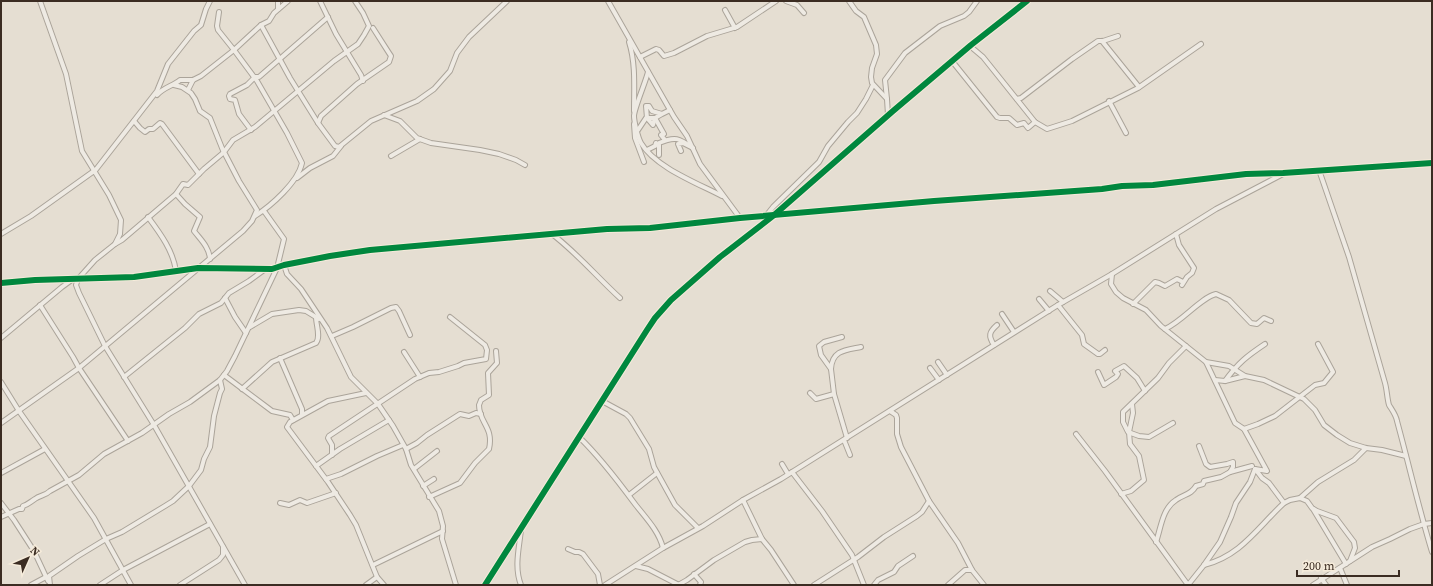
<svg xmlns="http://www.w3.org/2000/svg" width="1433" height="586" viewBox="0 0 1433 586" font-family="'Source Serif 4',serif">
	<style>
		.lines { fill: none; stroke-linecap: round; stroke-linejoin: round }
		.minor-casing { stroke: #aba49a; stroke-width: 6 }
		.tertiary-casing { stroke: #aba49a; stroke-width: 6 }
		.minor { stroke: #eeeae3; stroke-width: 4 }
		.tertiary { stroke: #eeeae3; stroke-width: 4.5 }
		.cycleway-casing { stroke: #f5ebda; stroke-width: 8 }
		.cycleway { stroke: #00873e; stroke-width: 6 }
	</style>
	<rect width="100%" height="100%" fill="#e5ded2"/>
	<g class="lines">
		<defs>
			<g id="minor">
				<path d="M40,1L66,74L82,151L109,195L121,220L120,234L115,244L95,260L78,279L76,285L79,293L105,346L154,425L245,585"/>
				<path d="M320,1L336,34L361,75L363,81"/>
				<path d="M608,1L674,117L687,136L700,164L740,218"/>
				<path d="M786,1L797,5L804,13"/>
				<path d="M849,1L856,11L864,17L876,45L877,54L872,68L871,77L872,83L887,99L888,115"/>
				<path d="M278,9V1"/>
				<path d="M725,10L735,28"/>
				<path d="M219,12L217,26L218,30L234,50L257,81L287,133L302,163C298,182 271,206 255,216"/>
				<path d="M261,25L290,78L318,123L335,146L339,147L371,121L417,101L434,89L450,71L457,53L469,37L507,1"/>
				<path d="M1102,41L1139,87"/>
				<path d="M629,42C636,64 634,89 634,111"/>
				<path d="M970,46L983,57L1035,122L1047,129L1072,121L1138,88L1201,44"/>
				<path d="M640,57L656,49L659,50L664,56L674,53L707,36L737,27L776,1"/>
				<path d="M952,61L997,117L1000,118H1009L1017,125L1024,123L1028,128L1035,122"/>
				<path d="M648,72C646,81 634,109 634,116C634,121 638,138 641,143C655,167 697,183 722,196"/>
				<path d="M174,85L182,87L191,93L195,99L200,111L210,118L224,153"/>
				<path d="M188,90L193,80"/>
				<path d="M157,95C164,87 173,86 180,80H193L201,76L234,50L261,25L269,21L274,13L288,1"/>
				<path d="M887,99L885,80L905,53L940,26L964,16L969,12L977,1"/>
				<path d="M1017,99L1021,98L1072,59L1098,41H1103L1118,36"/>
				<path d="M1109,101L1126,133"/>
				<path d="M662,114L655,118L653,125L647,118L646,106H649L652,111L662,114L670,110"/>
				<path d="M384,115L400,121L417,138L431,143L480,150L499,154L516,160L525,165"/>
				<path d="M134,121L140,128L145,132L149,129H153L160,123L162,124L199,174"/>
				<path d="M318,123L321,116L357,84L389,62L391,56L389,53L373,28"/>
				<path d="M634,124L635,138L644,162"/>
				<path d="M251,130L239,114L235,100L230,99L229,96L230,94L247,85L255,77H259L328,17"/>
				<path d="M638,130L646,118H655L664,134L661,135L665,140"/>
				<path d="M647,150L655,146L656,143"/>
				<path d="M659,155V143C675,136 679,138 693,148L683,143L678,144L681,151"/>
				<path d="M391,156L420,139"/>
				<path d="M1319,170L1349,257L1385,383C1387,390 1387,398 1389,405C1392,410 1396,415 1397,421C1409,465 1419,509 1432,552"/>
				<path d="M94,172L157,91L168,64L194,31L201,25L206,9L210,1"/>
				<path d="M297,178L310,168L333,156L341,146"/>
				<path d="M176,194L185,204L200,217L194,231C201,240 209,247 210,259"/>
				<path d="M148,217C160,233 174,252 176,272"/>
				<path d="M765,217L773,207L819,162L828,146L848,122L857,113L866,99L873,85"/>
				<path d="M1,234L31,216L94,171"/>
				<path d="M552,234C576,252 598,278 620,298"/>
				<path d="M1176,234L1179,245L1194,268L1192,273L1187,277L1182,285"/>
				<path d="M115,244L122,240L176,194L183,184L188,185L204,169L223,153"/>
				<path d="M284,265L287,274L301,289L327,328L351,377L378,404L393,426L406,449L411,465L439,511L443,526L442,539L456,585"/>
				<path d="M1112,274L1111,284L1116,292L1123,298L1146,310L1161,326L1206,362L1229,366L1245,376L1264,380L1304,399L1315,410L1324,425L1337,435L1350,443L1366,448L1382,450L1406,456"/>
				<path d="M1050,291L1063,302"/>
				<path d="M225,298L235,317L246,333"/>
				<path d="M1039,299L1049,311"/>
				<path d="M1133,304L1155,282L1159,283L1165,286L1177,279L1183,282"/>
				<path d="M40,305L73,357L79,368L128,441"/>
				<path d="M1058,305L1082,335L1084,344L1098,354H1100L1105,350"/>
				<path d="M1002,314L1014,332"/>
				<path d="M250,327L272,314L299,310L306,311L319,319"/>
				<path d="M1165,329C1183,321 1200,298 1216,294L1229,300L1251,323L1257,324L1264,318L1271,321"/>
				<path d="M332,336L353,327L391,308L396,307L399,311L410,335"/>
				<path d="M842,337L824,342L819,346L821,355L831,369L834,394L847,438"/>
				<path d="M1,338L62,287L73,279"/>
				<path d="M994,345C988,336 989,332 997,325"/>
				<path d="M404,352L420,377"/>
				<path d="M280,358L302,409V414"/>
				<path d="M938,362L947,375"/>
				<path d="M1206,362L1235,423L1244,429L1267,471L1255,469"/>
				<path d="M930,368L939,380"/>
				<path d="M831,369C832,350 846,350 861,347"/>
				<path d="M1098,372L1104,385L1116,377L1118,374L1115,371L1124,366L1137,378L1145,391"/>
				<path d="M224,375L272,411L290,415L293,420"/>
				<path d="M124,377L185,328L199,314L221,303L229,293L249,281L264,270"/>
				<path d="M1215,380L1225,381L1245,376"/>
				<path d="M1225,381C1238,363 1247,356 1265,344"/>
				<path d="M1,382L19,411L94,518L131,585"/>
				<path d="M242,389L272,362L316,343C321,337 316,325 316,317"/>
				<path d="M366,393L328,401L290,422L287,427L328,482L350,515L356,525L377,577L384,585"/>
				<path d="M810,393L816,399L834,394"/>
				<path d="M602,401L626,414L630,418L649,449L654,467L675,505L698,528"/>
				<path d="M890,411L896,415L897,418V434L901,447L929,501L958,543L972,570L984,585"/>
				<path d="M1,423L79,368L243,231L252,221L257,210L239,181L224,152L233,140L255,127L334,61L358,44L364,35L369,26L363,13L355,1"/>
				<path d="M1173,423L1149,437L1139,436L1128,432L1123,422V412L1158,378L1169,363L1186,346"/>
				<path d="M1244,429L1258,424L1275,416L1315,385L1324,383L1333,372L1318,344"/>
				<path d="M1076,434L1105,471L1188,585"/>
				<path d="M579,437C600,457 618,481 635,504C645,517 659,531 663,548"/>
				<path d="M844,440L850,455"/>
				<path d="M1199,446L1206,464L1210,467L1227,464L1233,462V467L1230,472"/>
				<path d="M406,449L417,443L427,435L460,414L469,416L476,413L481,414"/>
				<path d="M332,455V445L328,438L329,436L415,379L429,373L439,372L458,366L464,363L486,359L487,350L485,345L450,317"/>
				<path d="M782,464L788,474"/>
				<path d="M316,466L340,449L389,420"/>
				<path d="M414,469L437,451"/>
				<path d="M1256,470L1262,478L1269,483L1284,503"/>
				<path d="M792,472L822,511L852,555L864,585"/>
				<path d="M1,473L45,449"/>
				<path d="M326,479L341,474L377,456L403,445"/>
				<path d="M423,486L434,479"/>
				<path d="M1121,494L1131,491L1144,480L1139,456L1130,444L1129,432L1133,413L1132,404"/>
				<path d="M629,495L657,473"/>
				<path d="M429,497L460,483L475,463L489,449C494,427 479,423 479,405L481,400L489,395L488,373L497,363L496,351"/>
				<path d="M1300,498L1318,482L1354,460L1366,448"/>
				<path d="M743,500L762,539L771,550L794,585"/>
				<path d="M1,503L14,520L34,551L48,581"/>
				<path d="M280,503L289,505L300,500L307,503L336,493"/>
				<path d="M1313,509L1346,564"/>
				<path d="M1,517L19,509H22L23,506C29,504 30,502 35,499C40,495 45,496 50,491L79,475L104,454L142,433L169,414L190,402L220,380L227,371L235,356L277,268L284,239L264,211"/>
				<path d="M1156,542C1161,528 1162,509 1176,500C1184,494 1191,495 1196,486L1203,484L1204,481L1221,477L1230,472L1252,466"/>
				<path d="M568,549L575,552H579L583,554L598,574L600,585"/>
				<path d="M373,565L443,531"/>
				<path d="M1204,565C1241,556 1258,527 1284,503L1290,500L1300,498L1307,501L1312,508L1317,511L1336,518L1354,542L1355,548L1350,561"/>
				<path d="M636,566L648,569L679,585"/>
				<path d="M1340,568L1347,585"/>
				<path d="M694,574L701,582L700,585"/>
				<path d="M1321,578L1326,585"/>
				<path d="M31,585L46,577"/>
				<path d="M50,585L49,576L78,556L106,539L122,532L165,506L173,501L189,486L201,470L204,459L210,447L214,416L220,393L222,389L220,380"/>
				<path d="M100,585L123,570L210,524"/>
				<path d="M180,585L219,560L223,555V547"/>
				<path d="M366,585L377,577"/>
				<path d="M521,585C514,567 519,549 521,530"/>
				<path d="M605,585L663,548L703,526L743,500L781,479L1058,305L1112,274L1216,209L1283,174"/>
				<path d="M678,585L687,580L714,560L745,542L752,540L762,539"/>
				<path d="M814,585L858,557L884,537L917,516L922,512L929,501"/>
				<path d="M874,585L878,580L894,572L898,566L913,556"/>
				<path d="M948,585L965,570H972"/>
				<path d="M1188,585L1204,565L1220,542L1231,517L1236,503L1250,482L1255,469"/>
				<path d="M1313,585L1372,547L1390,539L1410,529L1424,524L1432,523"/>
			</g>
			<g id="tertiary">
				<path d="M1,283L35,280L134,277L198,268L272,269L284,265L330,256L370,250L607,229L650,228L740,218L934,201L1102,189L1122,186L1153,185L1246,174L1283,173L1432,163"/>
				<path d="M485,585L647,330L655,318L671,300L720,257L773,216L893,111L971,45L1027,1"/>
			</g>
		</defs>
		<use href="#minor" class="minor-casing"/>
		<use href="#tertiary" class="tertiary-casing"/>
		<use href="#minor" class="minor"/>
		<use href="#tertiary" class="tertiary"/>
		<defs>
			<g id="cycleway">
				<path d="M1,283L35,280L134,277L198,268L272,269L284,265L330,256L370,250L607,229L650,228L740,218L934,201L1102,189L1122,186L1153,185L1246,174L1283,173L1432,163"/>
				<path d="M485,585L647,330L655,318L671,300L720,257L773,216L893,111L971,45L1027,1"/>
			</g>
		</defs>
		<use href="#cycleway" class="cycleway-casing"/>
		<use href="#cycleway" class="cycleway"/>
	</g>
	<rect width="1433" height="586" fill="none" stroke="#3b2c22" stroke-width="4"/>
	<g transform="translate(28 558) rotate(45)" stroke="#f5ebda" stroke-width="3" paint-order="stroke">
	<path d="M0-3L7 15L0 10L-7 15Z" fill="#3b2c22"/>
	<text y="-6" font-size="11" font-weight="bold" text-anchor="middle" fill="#3b2c22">N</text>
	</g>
	<path d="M1297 570v6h102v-6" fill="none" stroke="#3b2c22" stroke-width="2"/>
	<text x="1303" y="570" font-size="12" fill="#3b2c22" stroke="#f5ebda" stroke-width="3" paint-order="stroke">200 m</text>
</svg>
